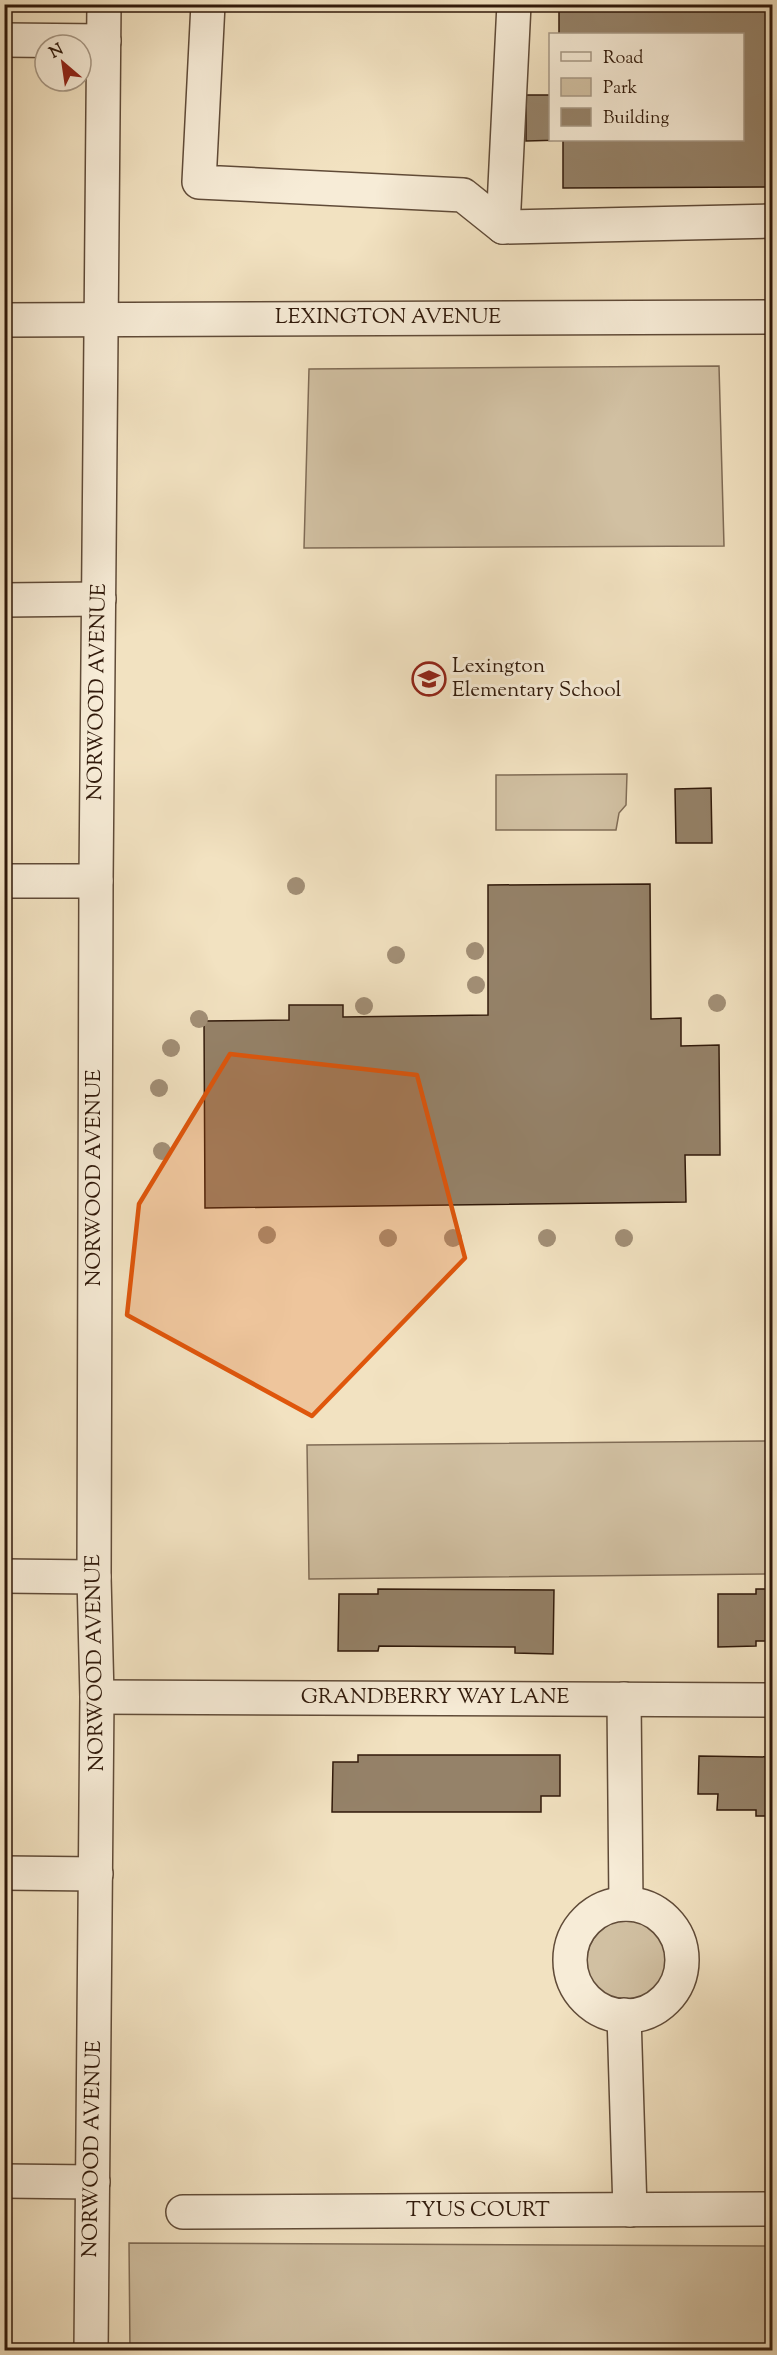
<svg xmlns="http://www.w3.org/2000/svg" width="777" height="2355" viewBox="0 0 777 2355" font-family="'Sorts Mill Goudy',serif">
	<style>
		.green { fill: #d1c0a2; stroke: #806c56; stroke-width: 1.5 }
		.building { fill: #958269; stroke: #30190a; stroke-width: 1.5 }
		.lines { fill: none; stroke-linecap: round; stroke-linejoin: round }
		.minor-casing { stroke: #604b38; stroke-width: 36 }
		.minor { stroke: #f7ecd7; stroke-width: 33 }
		.tree { fill: #a28f76 }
		.marked { fill: #df560c; fill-opacity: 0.2; stroke: #df560c; stroke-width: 4.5; stroke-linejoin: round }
		.labels { text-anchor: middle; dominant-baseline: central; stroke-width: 6; stroke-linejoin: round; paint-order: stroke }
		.street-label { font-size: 21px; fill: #30190a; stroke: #f7ecd7 }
		.poi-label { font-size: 21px; fill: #30190a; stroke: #f7ecd7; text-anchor: start }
	</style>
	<rect width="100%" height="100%" fill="#f2e2c1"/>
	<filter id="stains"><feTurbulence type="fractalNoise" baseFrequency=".00333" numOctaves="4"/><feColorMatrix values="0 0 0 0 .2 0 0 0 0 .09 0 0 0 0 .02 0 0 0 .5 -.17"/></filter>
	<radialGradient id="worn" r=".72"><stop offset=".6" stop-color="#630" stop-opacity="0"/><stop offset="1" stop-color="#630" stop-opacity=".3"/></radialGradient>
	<g class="green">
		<path d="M719,366L724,546L304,548L309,369Z"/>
		<path d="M627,774L626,805L619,813L616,830H496V775Z"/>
		<path d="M772,1441V1574L309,1579L307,1445Z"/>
		<circle cx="628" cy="1961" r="41"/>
		<path d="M129,2243L772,2246V2350H130Z"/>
	</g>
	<g class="building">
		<path d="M559,4H772V187L563,188V140L526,141V95H550V140H742V34H559Z"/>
		<path d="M711,788L712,843H676L675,789Z"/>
		<path d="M650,884L651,1019L681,1018V1046L719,1045L720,1155H685L686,1202L205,1208L204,1021L289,1020V1005H343V1017L488,1015V885Z"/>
		<path d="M378,1589L554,1590L553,1654L515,1653V1647L379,1646L378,1651H338L339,1594H378Z"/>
		<path d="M756,1589H772V1641H756V1646L718,1647V1594H756Z"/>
		<path d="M358,1755H560V1796H541V1812H332L333,1762H358Z"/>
		<path d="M699,1756L772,1757V1816H756V1810H717L718,1794H698Z"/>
	</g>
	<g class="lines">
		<defs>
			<g id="minor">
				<path d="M208,4L199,182L463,195L503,227L772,221"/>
				<path d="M4,40L104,41"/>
				<path d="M503,227L514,4"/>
				<path d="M4,320L772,317"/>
				<path d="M4,600L99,599"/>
				<path d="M4,881H96"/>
				<path d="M4,1576L94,1577"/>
				<path d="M97,1697L772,1700"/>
				<path d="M624,1699L626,1904"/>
				<path d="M4,1873L96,1874"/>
				<circle cx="626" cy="1960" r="56"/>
				<path d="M624,2015L630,2210"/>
				<path d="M4,2181L93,2182"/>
				<path d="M183,2212L772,2209"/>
				<path d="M91,2350L97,1697L94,1577L96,881L104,4"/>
			</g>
		</defs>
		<use href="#minor" class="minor-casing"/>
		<use href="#minor" class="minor"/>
	</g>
	<g class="tree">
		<circle cx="296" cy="886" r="9"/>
		<circle cx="475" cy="951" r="9"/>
		<circle cx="396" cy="955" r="9"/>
		<circle cx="476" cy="985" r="9"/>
		<circle cx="717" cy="1003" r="9"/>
		<circle cx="364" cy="1006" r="9"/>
		<circle cx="199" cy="1019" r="9"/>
		<circle cx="171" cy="1048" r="9"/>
		<circle cx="159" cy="1088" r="9"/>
		<circle cx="162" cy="1151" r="9"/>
		<circle cx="267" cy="1235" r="9"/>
		<circle cx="388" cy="1238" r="9"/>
		<circle cx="453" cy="1238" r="9"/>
		<circle cx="547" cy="1238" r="9"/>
		<circle cx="624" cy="1238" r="9"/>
	</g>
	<path class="marked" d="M230,1054L417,1075L465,1258L312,1416L127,1315L139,1204Z"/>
	<defs>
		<symbol id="school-ring" viewBox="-11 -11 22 22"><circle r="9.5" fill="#f7ecd7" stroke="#8f2418" stroke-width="1.5"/><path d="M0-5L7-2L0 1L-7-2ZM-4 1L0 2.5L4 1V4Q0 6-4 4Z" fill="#8f2418"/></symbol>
	</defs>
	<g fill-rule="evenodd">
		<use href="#school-ring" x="410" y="660" width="38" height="38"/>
	</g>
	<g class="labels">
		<g class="street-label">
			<text x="388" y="318">LEXINGTON AVENUE</text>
			<text transform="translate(98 692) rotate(-89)">NORWOOD AVENUE</text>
			<text transform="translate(95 1178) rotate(-90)">NORWOOD AVENUE</text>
			<text transform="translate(96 1663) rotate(-91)">NORWOOD AVENUE</text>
			<text x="435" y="1698">GRANDBERRY WAY LANE</text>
			<text transform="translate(93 2149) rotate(-89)">NORWOOD AVENUE</text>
			<text x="478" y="2211">TYUS COURT</text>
		</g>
		<g class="poi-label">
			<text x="452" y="667">Lexington<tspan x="452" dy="24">Elementary School</tspan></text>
		</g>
	</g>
	<rect width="777" height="2355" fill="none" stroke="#f2e2c1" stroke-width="24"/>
	<rect x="6" y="6" width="765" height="2343" fill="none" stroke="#30190a" stroke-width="3"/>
	<rect x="12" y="12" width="753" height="2331" fill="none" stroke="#30190a" stroke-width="1.5"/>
	<rect x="549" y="33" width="195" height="108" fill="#f7ecd7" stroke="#a79885" stroke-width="1.5"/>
	<rect x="561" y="52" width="30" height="9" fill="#f7ecd7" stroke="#a79885" stroke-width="1.5"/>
	<text x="603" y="63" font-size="18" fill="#30190a">Road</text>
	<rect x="561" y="78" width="30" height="18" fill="#d1c0a2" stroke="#a79885" stroke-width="1.5"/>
	<text x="603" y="93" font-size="18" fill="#30190a">Park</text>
	<rect x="561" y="108" width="30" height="18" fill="#958269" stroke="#a79885" stroke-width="1.5"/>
	<text x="603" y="123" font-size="18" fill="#30190a">Building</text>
	<g transform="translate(63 63) rotate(331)"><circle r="28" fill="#f7ecd7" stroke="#a79885" stroke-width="1.5"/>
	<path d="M0-4.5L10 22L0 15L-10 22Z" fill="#8f2418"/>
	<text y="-9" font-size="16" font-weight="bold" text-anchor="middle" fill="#30190a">N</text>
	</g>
	<rect width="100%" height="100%" filter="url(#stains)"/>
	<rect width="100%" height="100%" fill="url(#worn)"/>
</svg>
